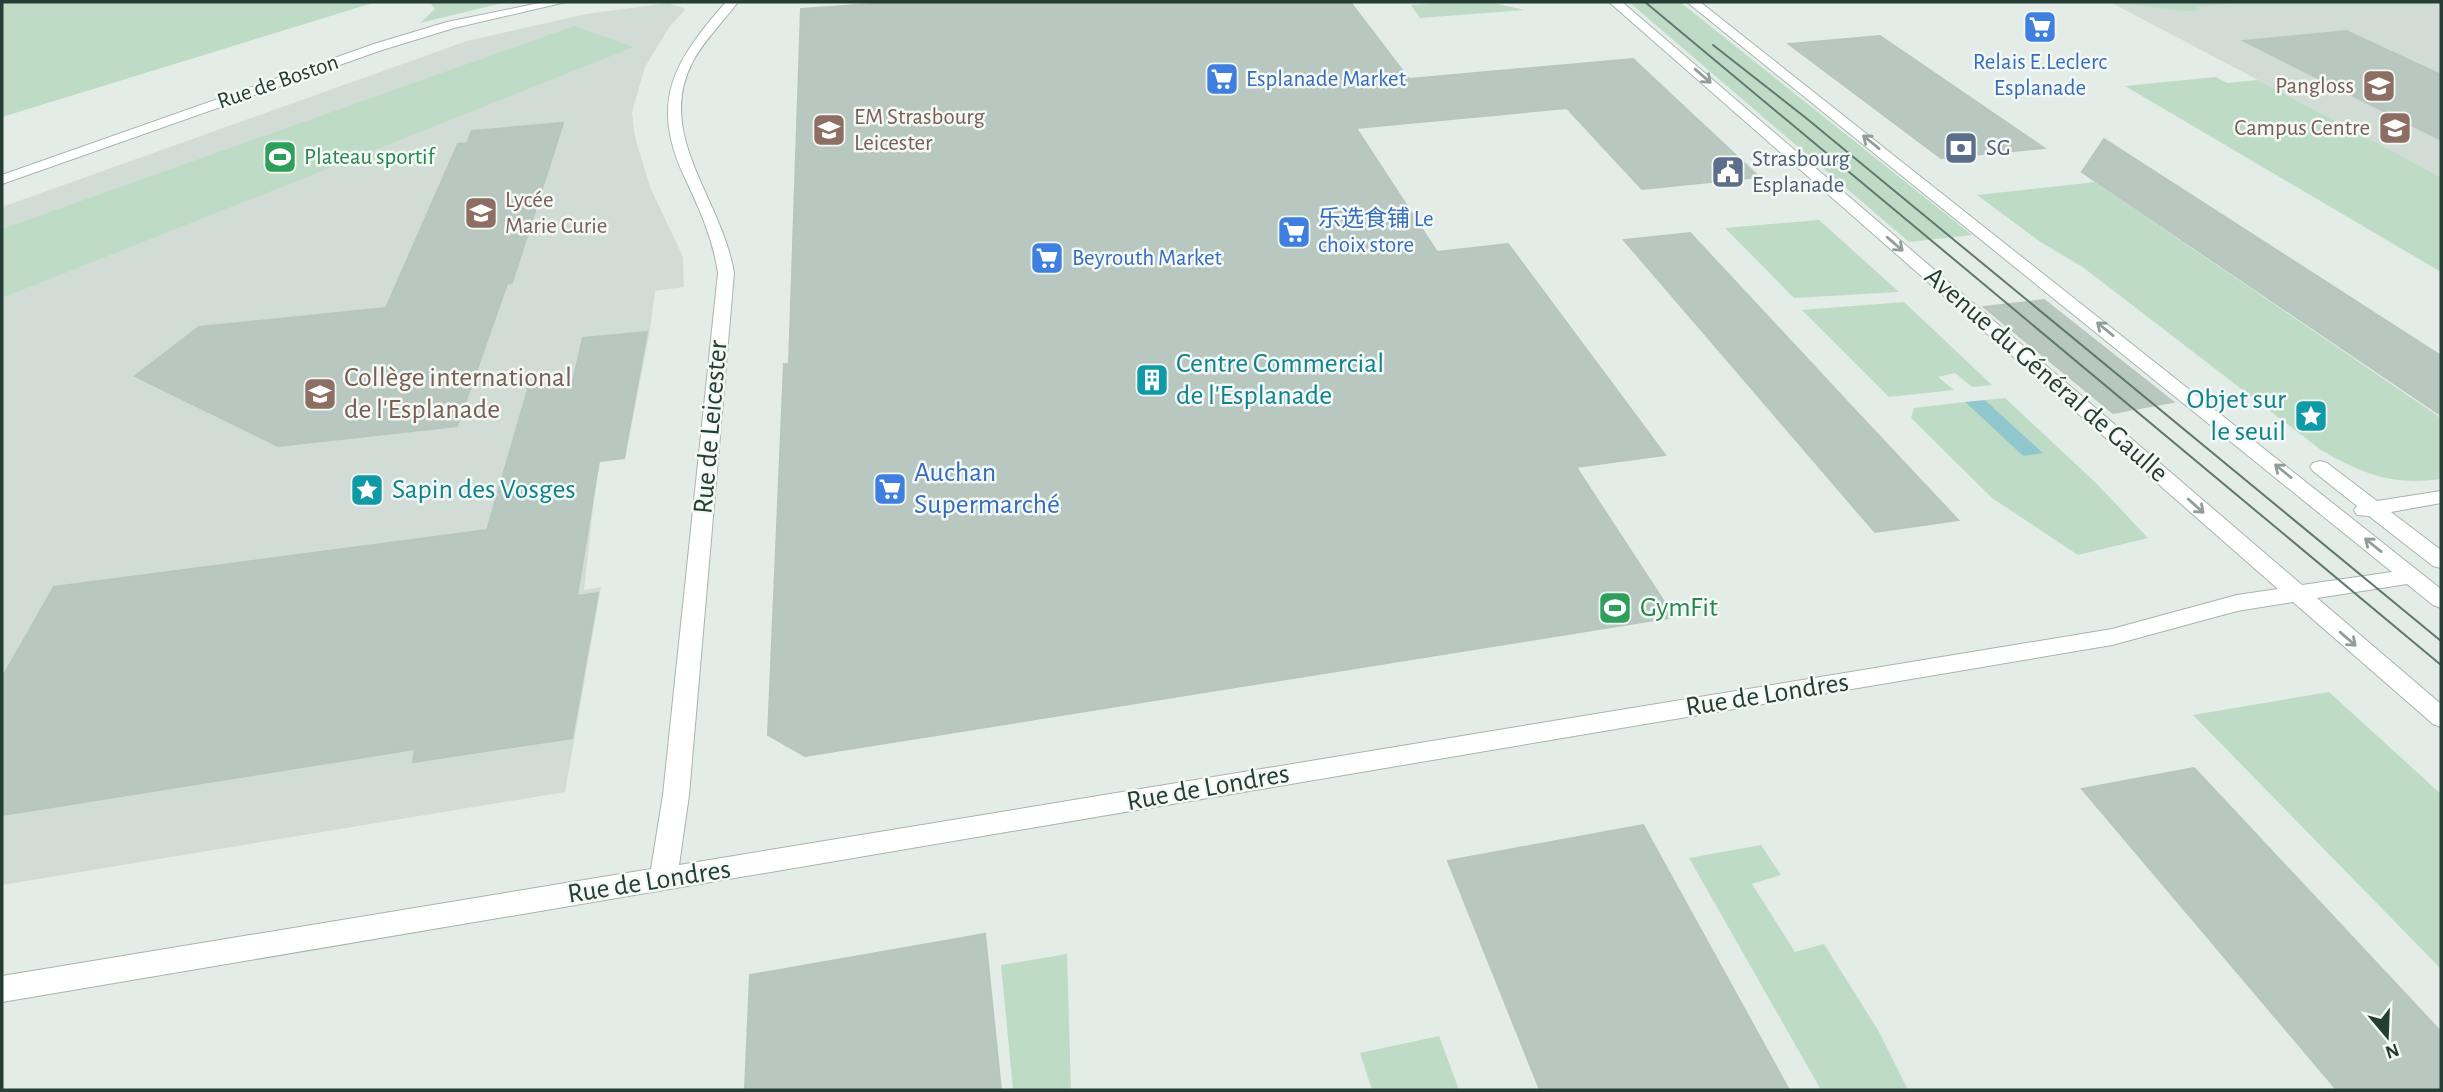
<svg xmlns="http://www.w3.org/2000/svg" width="2443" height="1092" viewBox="0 0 2443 1092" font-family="'Alegreya Sans','Noto Sans SC',sans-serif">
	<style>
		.built { fill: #d2dcd7 }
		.green { fill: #bedcc5 }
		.water { fill: #90c7cd }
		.building { fill: #b9c7c1; stroke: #b7c6bf; stroke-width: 2 }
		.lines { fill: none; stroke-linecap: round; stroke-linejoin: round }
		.minor-casing { stroke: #a7b4af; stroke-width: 2 }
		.minor { fill: #fff; fill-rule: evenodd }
		.tram { stroke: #5f7870; stroke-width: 2 }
		.oneway { stroke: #929e9a }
		.labels { text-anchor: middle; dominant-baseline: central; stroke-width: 5; stroke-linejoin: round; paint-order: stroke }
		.far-shop-label { font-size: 23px; fill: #366cbe; stroke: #f4f9f6; text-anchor: start }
		.far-street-label { font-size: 23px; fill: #243d35; stroke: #f4f9f6 }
		.far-education-label { font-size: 23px; fill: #785e54; stroke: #f4f9f6; text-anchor: end }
		.far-service-label { font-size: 23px; fill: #4e5e75; stroke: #f4f9f6; text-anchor: start }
		.far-leisure-label { font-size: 23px; fill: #27864d; stroke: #f4f9f6; text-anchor: start }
		.culture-label { font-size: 28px; fill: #0d838f; stroke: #f4f9f6; text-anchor: start }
		.street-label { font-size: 28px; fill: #243d35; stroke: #f4f9f6 }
		.education-label { font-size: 28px; fill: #785e54; stroke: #f4f9f6; text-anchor: start }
		.shop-label { font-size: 28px; fill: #366cbe; stroke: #f4f9f6; text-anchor: start }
		.leisure-label { font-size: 28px; fill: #27864d; stroke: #f4f9f6; text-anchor: start }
	</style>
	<rect width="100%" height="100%" fill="#e4ece8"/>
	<g class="built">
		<path d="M2110,2H2441V177L2258,80Z"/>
		<path d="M668,3L686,9L670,26L645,67L632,112L635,137L650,187L683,257L684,287L655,291L650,330L625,458L598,463L584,590L601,587L565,792L2,885V207L467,41L586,14Z"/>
	</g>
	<g class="green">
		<path d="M2,2H376L2,117Z"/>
		<path d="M430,2H507L420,23L435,9Z"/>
		<path d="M1461,2H1488L1525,10L1420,18L1411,5Z"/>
		<path d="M1629,2H1680L1972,235L1909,242Z"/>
		<path d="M2110,2H2248L2196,7L2201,10L2183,11Z"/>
		<path d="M574,26L634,47L2,298V229Z"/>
		<path d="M2216,77L2227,83L2258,80L2441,177V272L2125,86Z"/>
		<path d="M2095,182L2441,418V479C2393,486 2363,474 2321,450L2084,268L2039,241L1977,195Z"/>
		<path d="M1819,220L1899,292L1794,298L1725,228Z"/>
		<path d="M1904,302L1992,385L1972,387L1955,373L1938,377L1954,390L1889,397L1802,310Z"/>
		<path d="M2005,398L2097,484L2148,538L2078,555L1992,498L1911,418L1914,408L1965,402L2023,456L2042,452L1985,400Z"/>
		<path d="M2329,692L2441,794V969L2193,715Z"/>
		<path d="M1761,845L1781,875L1752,884L1795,952L1824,944L1878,1030L1908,1090H1821L1689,858Z"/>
		<path d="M1067,954L1071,1090H1013L1001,965Z"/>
		<path d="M1439,1036L1459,1090H1372L1360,1053Z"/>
	</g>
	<path class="water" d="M1985,400L2043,453L2023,456L1965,402Z"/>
	<g class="building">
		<path d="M901,2H1350L1409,79L1633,59L1759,177L1642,189L1567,108L1356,128L1437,252L1508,244L1665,455L1576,467L1674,617L805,756L768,735L784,364H789L801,9Z"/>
		<path d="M2346,31L2441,75V140L2244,41Z"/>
		<path d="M1880,36L2044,148L1941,158L1789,44Z"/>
		<path d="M563,123L512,283L507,284L457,426L278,446L135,376L199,327L386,308L458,144L467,143L472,131Z"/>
		<path d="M2104,139L2441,356V415L2082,172Z"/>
		<path d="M1690,233L1851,406L1958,520L1875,532L1624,240Z"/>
		<path d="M2044,300L2173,402L2113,413L1984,307Z"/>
		<path d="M647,332L624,458L599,461L577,596L598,593L572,738L413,762L415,749L2,815V678L54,587L487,530L529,386L573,381L583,338Z"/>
		<path d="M2194,768L2441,1032V1090H2337L2082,789Z"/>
		<path d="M1643,825L1789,1090H1540L1448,861Z"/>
		<path d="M985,934L1001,1090H745L750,975Z"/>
	</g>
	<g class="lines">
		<defs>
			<g id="minor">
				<path d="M544,2H566L454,28L382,50L2,184V175L374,44L447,22Z"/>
				<path d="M726,2H738C723,22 704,40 692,63C655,136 722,199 734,273L689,795L679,865L2112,629L2237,595L2278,589L1609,2H1622L2302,585L2392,572L1687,2H1700L2441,589V608L2433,605L2407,584L2317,598L2441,704V727L2433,724L2293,602L2237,611L2112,645L2,1002V976L651,869L663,795L718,273C713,238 699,208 684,176C649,100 675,60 726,2Z"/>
				<path d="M2320,461L2327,463L2377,501L2441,491V503L2391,512L2441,550V568L2433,566L2369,516L2357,515L2354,510L2357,506L2313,471L2310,467L2313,463Z"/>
			</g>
		</defs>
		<use href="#minor" class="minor-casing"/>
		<use href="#minor" class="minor"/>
		<g class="tram">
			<path d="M1645,2L2441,665"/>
			<path d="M1713,45L1806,118L2441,641"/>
		</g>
	</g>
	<defs><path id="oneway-shaft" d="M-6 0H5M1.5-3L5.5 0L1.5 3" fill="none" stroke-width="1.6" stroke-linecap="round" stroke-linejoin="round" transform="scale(1.75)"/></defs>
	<g class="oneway">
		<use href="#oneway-shaft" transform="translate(1703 76) rotate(41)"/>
		<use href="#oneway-shaft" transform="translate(1871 142) rotate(-141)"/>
		<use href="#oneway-shaft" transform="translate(1895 244) rotate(41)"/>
		<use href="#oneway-shaft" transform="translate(2105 329) rotate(-141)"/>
		<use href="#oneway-shaft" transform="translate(2283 471) rotate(-141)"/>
		<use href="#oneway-shaft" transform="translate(2196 506) rotate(42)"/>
		<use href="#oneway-shaft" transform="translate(2373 545) rotate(-141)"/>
		<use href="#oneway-shaft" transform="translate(2348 639) rotate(41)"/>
	</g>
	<defs>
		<symbol id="supermarket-square" viewBox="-11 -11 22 22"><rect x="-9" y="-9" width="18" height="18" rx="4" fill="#3f7fe0" stroke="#f4f9f6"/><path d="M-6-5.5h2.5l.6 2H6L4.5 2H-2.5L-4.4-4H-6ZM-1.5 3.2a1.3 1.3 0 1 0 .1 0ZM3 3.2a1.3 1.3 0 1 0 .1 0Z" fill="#fff"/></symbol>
		<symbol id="university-square" viewBox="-11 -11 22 22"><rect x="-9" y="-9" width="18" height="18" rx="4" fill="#8d6e63" stroke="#f4f9f6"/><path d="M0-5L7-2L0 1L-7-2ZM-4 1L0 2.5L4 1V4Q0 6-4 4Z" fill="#fff"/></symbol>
		<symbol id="bank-square" viewBox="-11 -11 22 22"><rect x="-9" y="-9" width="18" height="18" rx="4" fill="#5c6f8a" stroke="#f4f9f6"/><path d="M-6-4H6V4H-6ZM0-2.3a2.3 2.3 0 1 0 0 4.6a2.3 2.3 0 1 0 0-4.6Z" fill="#fff"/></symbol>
		<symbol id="stadium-square" viewBox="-11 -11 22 22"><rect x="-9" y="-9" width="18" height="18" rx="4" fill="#2e9e5b" stroke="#f4f9f6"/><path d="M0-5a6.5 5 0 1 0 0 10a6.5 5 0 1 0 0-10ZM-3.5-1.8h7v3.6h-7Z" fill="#fff"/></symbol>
		<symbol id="civic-square" viewBox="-11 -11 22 22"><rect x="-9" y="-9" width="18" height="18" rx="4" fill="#5c6f8a" stroke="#f4f9f6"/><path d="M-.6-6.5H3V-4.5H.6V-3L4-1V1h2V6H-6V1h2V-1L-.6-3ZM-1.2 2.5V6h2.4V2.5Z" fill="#fff"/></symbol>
		<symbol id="school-square" viewBox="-11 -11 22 22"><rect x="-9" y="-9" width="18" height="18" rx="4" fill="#8d6e63" stroke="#f4f9f6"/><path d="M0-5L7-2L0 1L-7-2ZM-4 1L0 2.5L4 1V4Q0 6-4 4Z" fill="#fff"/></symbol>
		<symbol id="building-square" viewBox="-11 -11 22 22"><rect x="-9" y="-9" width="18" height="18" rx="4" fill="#0f9aa8" stroke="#f4f9f6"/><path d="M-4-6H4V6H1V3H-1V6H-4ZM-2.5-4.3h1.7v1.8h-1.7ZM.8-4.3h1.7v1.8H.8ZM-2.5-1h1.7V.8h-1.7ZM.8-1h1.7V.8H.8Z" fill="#fff"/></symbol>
		<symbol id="sight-square" viewBox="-11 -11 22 22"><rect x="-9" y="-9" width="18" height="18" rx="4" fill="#0f9aa8" stroke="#f4f9f6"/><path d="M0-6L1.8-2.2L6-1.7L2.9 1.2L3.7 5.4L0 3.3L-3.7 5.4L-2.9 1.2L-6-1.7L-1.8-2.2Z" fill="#fff"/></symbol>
	</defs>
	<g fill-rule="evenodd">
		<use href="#supermarket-square" x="2021" y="8" width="38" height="38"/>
		<use href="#supermarket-square" x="1203" y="60" width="38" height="38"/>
		<use href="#university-square" x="2360" y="67" width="38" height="38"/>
		<use href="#university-square" x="2376" y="109" width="38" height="38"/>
		<use href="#university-square" x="810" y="111" width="38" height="38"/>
		<use href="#bank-square" x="1942" y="129" width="38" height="38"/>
		<use href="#stadium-square" x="261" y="138" width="38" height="38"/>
		<use href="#civic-square" x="1709" y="153" width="38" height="38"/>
		<use href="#school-square" x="462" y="194" width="38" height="38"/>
		<use href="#supermarket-square" x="1275" y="213" width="38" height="38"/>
		<use href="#supermarket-square" x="1028" y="239" width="38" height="38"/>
		<use href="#building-square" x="1133" y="361" width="38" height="38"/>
		<use href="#school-square" x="301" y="375" width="38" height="38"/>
		<use href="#sight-square" x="2292" y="397" width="38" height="38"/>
		<use href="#supermarket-square" x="871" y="470" width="38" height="38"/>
		<use href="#sight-square" x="348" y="471" width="38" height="38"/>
		<use href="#stadium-square" x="1596" y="589" width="38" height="38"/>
	</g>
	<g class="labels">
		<g class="far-shop-label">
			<text x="2040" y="62" text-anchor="middle">Relais E.Leclerc<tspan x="2040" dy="26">Esplanade</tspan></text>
			<text x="1246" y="79">Esplanade Market</text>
			<text x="1318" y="219">乐选食铺 Le<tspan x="1318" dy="26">choix store</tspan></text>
			<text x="1072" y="258">Beyrouth Market</text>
		</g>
		<g class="far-street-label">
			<text transform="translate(278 82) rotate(-19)">Rue de Boston</text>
		</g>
		<g class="far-education-label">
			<text x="2354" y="86">Pangloss</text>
			<text x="854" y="117" text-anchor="start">EM Strasbourg<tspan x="854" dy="26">Leicester</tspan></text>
			<text x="2370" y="128">Campus Centre</text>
			<text x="505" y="200" text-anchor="start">Lycée<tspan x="505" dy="26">Marie Curie</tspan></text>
		</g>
		<g class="far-service-label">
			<text x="1986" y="148">SG</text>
			<text x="1752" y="159">Strasbourg<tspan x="1752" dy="26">Esplanade</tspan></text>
		</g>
		<g class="far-leisure-label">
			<text x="304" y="157">Plateau sportif</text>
		</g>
		<g class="culture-label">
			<text x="1176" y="364">Centre Commercial<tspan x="1176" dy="32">de l'Esplanade</tspan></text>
			<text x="2286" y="400" text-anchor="end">Objet sur<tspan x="2286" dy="32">le seuil</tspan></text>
			<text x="392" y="490">Sapin des Vosges</text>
		</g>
		<g class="street-label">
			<text transform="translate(2046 375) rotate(41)">Avenue du Général de Gaulle</text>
			<text transform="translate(711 427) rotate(-85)">Rue de Leicester</text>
			<text transform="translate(1767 695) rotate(-9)">Rue de Londres</text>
			<text transform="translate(1208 788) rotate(-10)">Rue de Londres</text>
			<text transform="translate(649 882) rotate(-9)">Rue de Londres</text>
		</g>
		<g class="education-label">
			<text x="344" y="378">Collège international<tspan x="344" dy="32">de l'Esplanade</tspan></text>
		</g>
		<g class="shop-label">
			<text x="914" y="473">Auchan<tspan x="914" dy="32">Supermarché</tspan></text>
		</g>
		<g class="leisure-label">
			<text x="1640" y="608">GymFit</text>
		</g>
	</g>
	<rect width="2443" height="1092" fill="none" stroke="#243d35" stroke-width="7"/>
	<g transform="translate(2387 1036) rotate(161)" stroke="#f4f9f6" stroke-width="5" paint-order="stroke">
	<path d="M0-5L12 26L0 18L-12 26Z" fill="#243d35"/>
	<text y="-10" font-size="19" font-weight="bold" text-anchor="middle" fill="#243d35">N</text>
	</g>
</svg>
